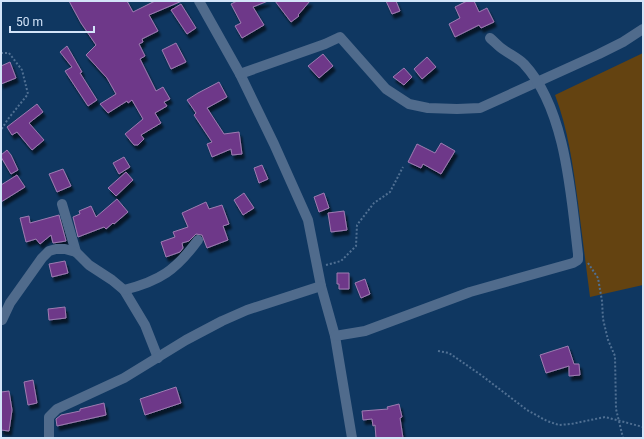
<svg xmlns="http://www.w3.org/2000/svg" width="644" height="439" viewBox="0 0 644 439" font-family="Roboto,sans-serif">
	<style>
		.green { fill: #644311 }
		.building { fill: #6e3989; stroke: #9e7cb1; filter: url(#shadow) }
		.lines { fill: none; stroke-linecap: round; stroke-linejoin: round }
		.path { stroke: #507093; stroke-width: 2; stroke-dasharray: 2 2; stroke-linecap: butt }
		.minor { stroke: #506b8c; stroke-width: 10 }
	</style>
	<defs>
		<filter id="shadow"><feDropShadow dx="2.5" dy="4.5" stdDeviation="1" flood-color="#0009"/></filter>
	</defs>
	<rect width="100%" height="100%" fill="#0f3761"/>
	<path class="green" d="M643,53V285L590,297C586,266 582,234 578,203C573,166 568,129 555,95Z"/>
	<g class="building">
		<path d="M69,1H127L133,12L155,1H182L149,15L158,31L142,39L143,42L139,44L145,56L140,59L156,91L163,87L170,99L164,102L167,106L155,113L161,123L141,135L144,139L138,145H134L125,134L143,119L132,100L128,103L127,101L108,113L100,104L116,94L107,78L86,55L96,45L81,23Z"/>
		<path d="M237,1H268L253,7L264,25L242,38L235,26L241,23L231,4Z"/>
		<path d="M275,1H310L298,15L299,16L291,22Z"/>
		<path d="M386,1H396L400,11L392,14Z"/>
		<path d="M467,1H474L479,12L487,8L494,22L481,28L479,25L455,37L449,24L460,18L455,7Z"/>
		<path d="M181,4L196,28L187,34L171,10Z"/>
		<path d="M176,43L186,62L171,69L162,50Z"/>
		<path d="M67,46L82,72L80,73L97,100L88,106L65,71L72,67L60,52Z"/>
		<path d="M323,54L333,66L319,78L308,66Z"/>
		<path d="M427,57L436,67L422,79L414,69Z"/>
		<path d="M10,62L16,78L1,84V66Z"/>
		<path d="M404,68L412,77L404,85L393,77Z"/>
		<path d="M219,82L227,97L207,108L224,134L239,132L242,154L232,155L231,149L212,157L207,144L212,142L194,115L196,113L187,100L198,93Z"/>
		<path d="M37,104L43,112L29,123L44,140L32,150L17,132L12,135L7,127Z"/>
		<path d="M441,143L455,151L441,174L423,164L421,168L408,162L417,144L435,153Z"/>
		<path d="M7,150L11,155L18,170L11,174L1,157V155Z"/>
		<path d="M124,157L130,167L119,174L113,163Z"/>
		<path d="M262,165L268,179L259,183L254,168Z"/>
		<path d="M63,169L71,186L57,192L49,174Z"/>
		<path d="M126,172L133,180L116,196L108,188Z"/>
		<path d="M17,175L25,187L1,202V185Z"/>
		<path d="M244,193L254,208L243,215L234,200Z"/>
		<path d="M324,193L329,208L319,212L314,197Z"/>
		<path d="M117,199L128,212L114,224L113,223L106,229L104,227L78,237L73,217L80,214L79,211L91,206L96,217Z"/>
		<path d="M206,202L209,209L222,205L229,224L223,226L228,240L207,248L202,235L196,234L189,241L182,243L183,248L180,252L166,257L161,242L175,237L173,232L188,227L182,213Z"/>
		<path d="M344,211L347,230L331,232L328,213Z"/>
		<path d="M59,215L66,241L53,243L51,235L40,244L36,239L26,242L20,218L29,216L30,223Z"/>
		<path d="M65,261L68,273L52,277L49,264Z"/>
		<path d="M337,273H349V289H339V284H337Z"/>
		<path d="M365,279L370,294L361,298L355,283Z"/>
		<path d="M65,307L66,318L49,320L48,309Z"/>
		<path d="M568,346L574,364H579L580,375L569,376V366L546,373L540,355Z"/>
		<path d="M33,380L37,403L28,405L24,382Z"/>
		<path d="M176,387L181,403L145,415L140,399Z"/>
		<path d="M9,391L12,410L9,431L1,430V392Z"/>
		<path d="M104,403L106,415L57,426L56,419L61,415L80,411V409Z"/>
		<path d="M399,404L402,417L400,418L403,438H376L375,425L373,426L372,419L363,420L362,411L388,409L387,407Z"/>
	</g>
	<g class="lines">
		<g class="path">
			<path d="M1,53H9L22,70L28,94L8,119L1,130"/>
			<path d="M588,263L598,278L602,301L603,319L608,340L615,356L616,409L623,438"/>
			<path d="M326,265L341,261L356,246L357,225L374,203L390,192L403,167"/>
			<path d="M438,351L449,353L481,375L527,410L547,421L559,425L571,424L605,417L643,427"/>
		</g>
		<g class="minor">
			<path d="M199,1L240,74L274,144L308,220L321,286L335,336L352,438"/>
			<path d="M240,74L325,44L340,37L386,89L409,104L428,108L457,109L480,108L599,54L623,42L643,29"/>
			<path d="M62,204L76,252L89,265L112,280L124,290L145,325L158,358"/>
			<path d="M124,290C160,281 176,270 198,240"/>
			<path d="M2,320L10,303L42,258L49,251L56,249H65L76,252"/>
			<path d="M335,336L365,331L470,292L573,263L578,260V254C571,196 566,109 524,64C518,58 511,55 504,50C499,47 495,42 490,38"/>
			<path d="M49,438V417L57,409L124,378L186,340L222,321L247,310L321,286"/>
		</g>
	</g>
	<rect width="644" height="439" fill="none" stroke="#d3e4f9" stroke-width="4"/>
	<path d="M10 26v6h84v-6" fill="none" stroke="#d3e4f9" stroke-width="2"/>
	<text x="16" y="26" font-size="12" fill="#d3e4f9" stroke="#0f3761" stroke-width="3" paint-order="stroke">50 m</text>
</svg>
